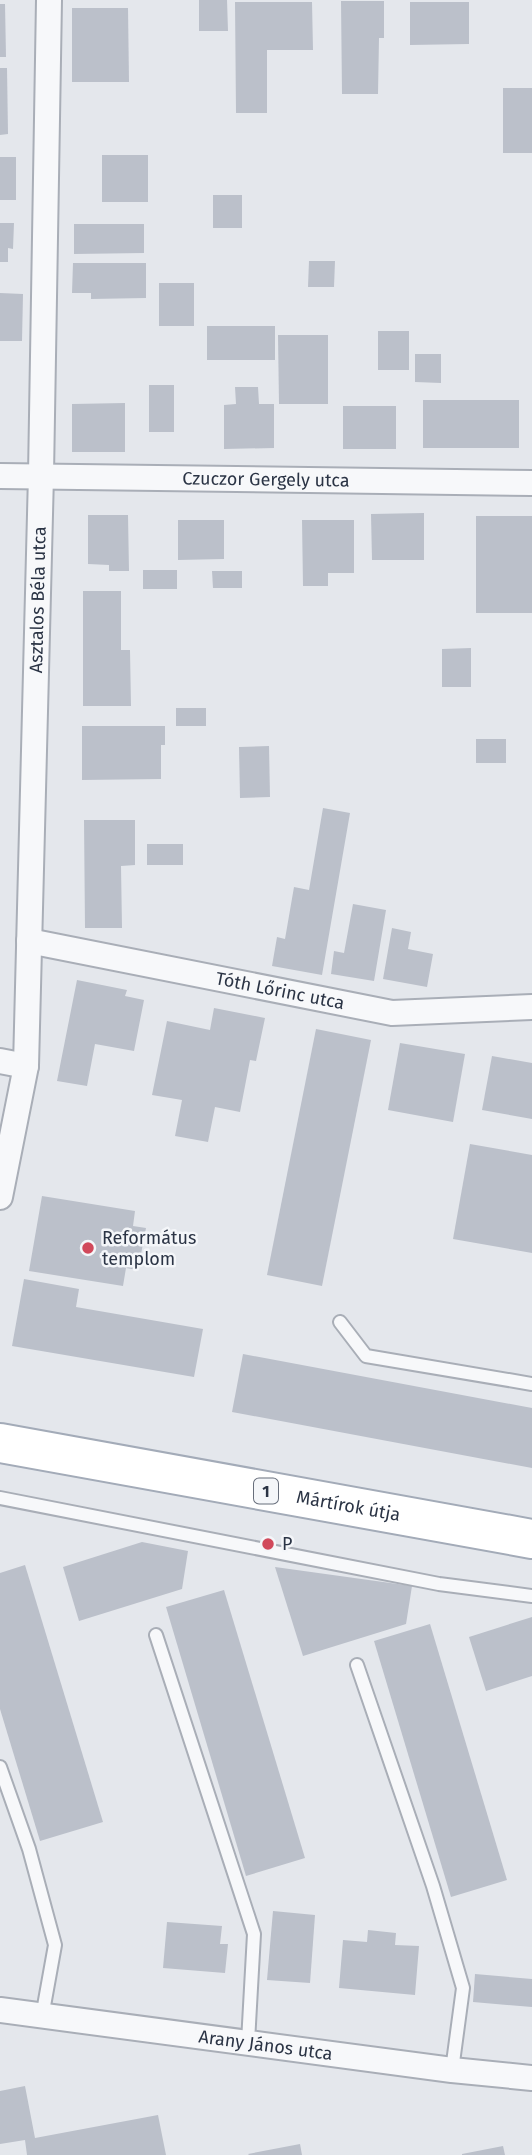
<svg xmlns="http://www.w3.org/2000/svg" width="532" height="2155" viewBox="0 0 532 2155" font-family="'Fira Sans',sans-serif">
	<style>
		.building { fill: #bbc0ca }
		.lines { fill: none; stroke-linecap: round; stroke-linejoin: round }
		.lane-casing { stroke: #a9aeb7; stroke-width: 16 }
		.street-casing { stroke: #a9aeb7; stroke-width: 28 }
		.primary-casing { stroke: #a3abb8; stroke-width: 42 }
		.lane { stroke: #f7f8fa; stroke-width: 12 }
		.street { stroke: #f7f8fa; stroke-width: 24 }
		.primary { stroke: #fff; stroke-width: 38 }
		.poi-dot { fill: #d1495b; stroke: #f4f6f9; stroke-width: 2.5 }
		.labels { text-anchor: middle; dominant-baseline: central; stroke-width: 5; stroke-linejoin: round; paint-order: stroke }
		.shield { fill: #f4f6f9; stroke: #676e7b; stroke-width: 2 }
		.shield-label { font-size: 16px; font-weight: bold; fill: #2b3445 }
		.street-label { font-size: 18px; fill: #2b3445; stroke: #f4f6f9 }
		.poi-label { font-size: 18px; fill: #2b3445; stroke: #f4f6f9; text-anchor: start }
	</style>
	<rect width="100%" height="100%" fill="#e4e7ec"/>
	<g class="building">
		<path d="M199,0H227L228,31H199Z"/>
		<path d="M341,1H384V38H379L378,94H342Z"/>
		<path d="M235,2H312L313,50H267V113H236Z"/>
		<path d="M410,2H469V44L410,45Z"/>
		<path d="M0,4H5L6,57H0Z"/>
		<path d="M72,8H128L129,82H72Z"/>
		<path d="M0,68H7L8,134L0,135Z"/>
		<rect x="503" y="88" width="29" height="65"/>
		<rect x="102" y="155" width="46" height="47"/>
		<rect x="0" y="157" width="16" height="43"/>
		<rect x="213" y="195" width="29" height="33"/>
		<path d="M0,223H14L13,249L8,248V262H0Z"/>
		<path d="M74,224H144V253L74,254Z"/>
		<path d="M309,261H335L334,287H308Z"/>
		<path d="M73,263H146V298L91,299V293H72Z"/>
		<rect x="159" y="283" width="35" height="43"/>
		<path d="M0,293L23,294L22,341H0Z"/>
		<rect x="207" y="326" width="68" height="34"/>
		<rect x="378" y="331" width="31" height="39"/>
		<path d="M278,335H328V404H279Z"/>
		<path d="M415,354H441V383L415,382Z"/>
		<rect x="149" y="385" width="25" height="47"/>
		<path d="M235,387H258L259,404H274V448L224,449V405L236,404Z"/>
		<rect x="423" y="400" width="96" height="48"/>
		<path d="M125,403V452H72V404Z"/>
		<rect x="343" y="406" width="53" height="43"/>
		<path d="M424,513V560H372L371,514Z"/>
		<path d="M88,515H128L129,571H109V565L88,564Z"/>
		<rect x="476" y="516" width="56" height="97"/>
		<path d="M178,520H224V559L178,560Z"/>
		<path d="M302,520H354V573H328V586H303Z"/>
		<rect x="143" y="570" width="34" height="19"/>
		<path d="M212,571H242V588H213Z"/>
		<path d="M83,591H121V650H130L131,706H83Z"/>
		<path d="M471,648V687H442V649Z"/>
		<rect x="176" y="708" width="30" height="18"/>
		<path d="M82,726H165V745H161V779L82,780Z"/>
		<rect x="476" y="739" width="30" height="24"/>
		<path d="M269,746L270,797L240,798L239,747Z"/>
		<path d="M323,808L350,813L322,975L272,966L277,937L285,939L294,887L309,890Z"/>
		<path d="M84,820H135V865L121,866L122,928H85Z"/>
		<rect x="147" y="844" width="36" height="21"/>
		<path d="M353,904L386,910L374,981L331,974L334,951L344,953Z"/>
		<path d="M392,928L411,932L408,949L433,954L427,987L383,979Z"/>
		<path d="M77,980L127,990L125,996L144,1000L134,1051L95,1044L87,1086L57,1081Z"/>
		<path d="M214,1008L265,1018L256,1061L250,1060L240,1112L215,1107L208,1142L175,1136L182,1100L152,1095L167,1021L210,1030Z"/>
		<path d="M316,1029L371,1040L322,1286L267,1275Z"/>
		<path d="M400,1043L465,1054L453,1122L388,1110Z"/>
		<path d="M492,1056L532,1063V1119L482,1110Z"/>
		<path d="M470,1144L532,1155V1253L453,1239Z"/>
		<path d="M42,1196L135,1211L133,1226L146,1228L138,1270L126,1268L123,1286L29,1271Z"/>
		<path d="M24,1279L79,1289L76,1307L203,1329L194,1377L12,1346Z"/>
		<path d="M243,1354L532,1408V1468L232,1412Z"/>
		<path d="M142,1542L188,1551L182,1589L79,1621L63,1567Z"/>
		<path d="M25,1565L103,1822L40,1841L0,1709V1573Z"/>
		<path d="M275,1567L412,1586L406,1624L303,1656Z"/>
		<path d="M224,1590L305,1858L246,1876L166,1607Z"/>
		<path d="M532,1617V1676L486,1691L469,1637Z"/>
		<path d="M430,1624L507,1880L451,1897L374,1641Z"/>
		<path d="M273,1911L315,1915L310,1983L267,1980Z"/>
		<path d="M167,1922L222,1926L220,1944H228L225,1973L163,1968Z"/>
		<path d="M368,1930L396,1933L395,1945L419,1946L415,1995L339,1988L343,1940L367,1942Z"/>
		<path d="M475,1974L532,1979V2007L473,2002Z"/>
		<path d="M25,2086L35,2138L158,2115L166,2155H27L25,2140L0,2144V2091Z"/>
		<path d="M300,2144L302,2155H249L248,2154Z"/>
		<path d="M503,2146L505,2155H462V2154Z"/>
	</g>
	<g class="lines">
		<defs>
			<g id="lane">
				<path d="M340,1322L366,1356L532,1384"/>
				<path d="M0,1498L439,1584L532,1596"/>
				<path d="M156,1635L254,1934L248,2042"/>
				<path d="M357,1665L433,1886L463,1988L452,2070"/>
				<path d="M0,1767L29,1849L55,1945L42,2017"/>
			</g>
			<g id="street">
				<path id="s1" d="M0,476L532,483"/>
				<path id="s2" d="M29,941L392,1013L532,1007"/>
				<path d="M0,1061L26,1066"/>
				<path id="s3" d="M0,1197L26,1066L41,475L49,0"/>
				<path id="s4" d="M0,2010L452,2070L532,2078"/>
			</g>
			<g id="primary">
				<path id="s5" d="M0,1443L532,1539"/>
			</g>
		</defs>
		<use href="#lane" class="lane-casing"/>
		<use href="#street" class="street-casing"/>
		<use href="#primary" class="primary-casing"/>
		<use href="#lane" class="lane"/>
		<use href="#street" class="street"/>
		<use href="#primary" class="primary"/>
	</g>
	<g class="poi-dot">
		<circle cx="88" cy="1248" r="7"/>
		<circle cx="268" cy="1544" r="7"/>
	</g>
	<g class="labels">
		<rect class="shield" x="254" y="1478.5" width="24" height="25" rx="5"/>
		<g class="shield-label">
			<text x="266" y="1491">1</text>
		</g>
		<g class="street-label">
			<text stroke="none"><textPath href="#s1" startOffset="266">Czuczor Gergely utca</textPath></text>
			<text stroke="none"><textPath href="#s3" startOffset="600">Asztalos Béla utca</textPath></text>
			<text stroke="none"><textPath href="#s2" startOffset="256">Tóth Lőrinc utca</textPath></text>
			<text stroke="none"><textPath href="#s5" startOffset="354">Mártírok útja</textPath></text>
			<text stroke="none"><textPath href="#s4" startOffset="268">Arany János utca</textPath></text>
		</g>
		<g class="poi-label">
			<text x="102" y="1238">Református<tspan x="102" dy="21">templom</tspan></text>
			<text x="282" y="1544">P</text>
		</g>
	</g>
</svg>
